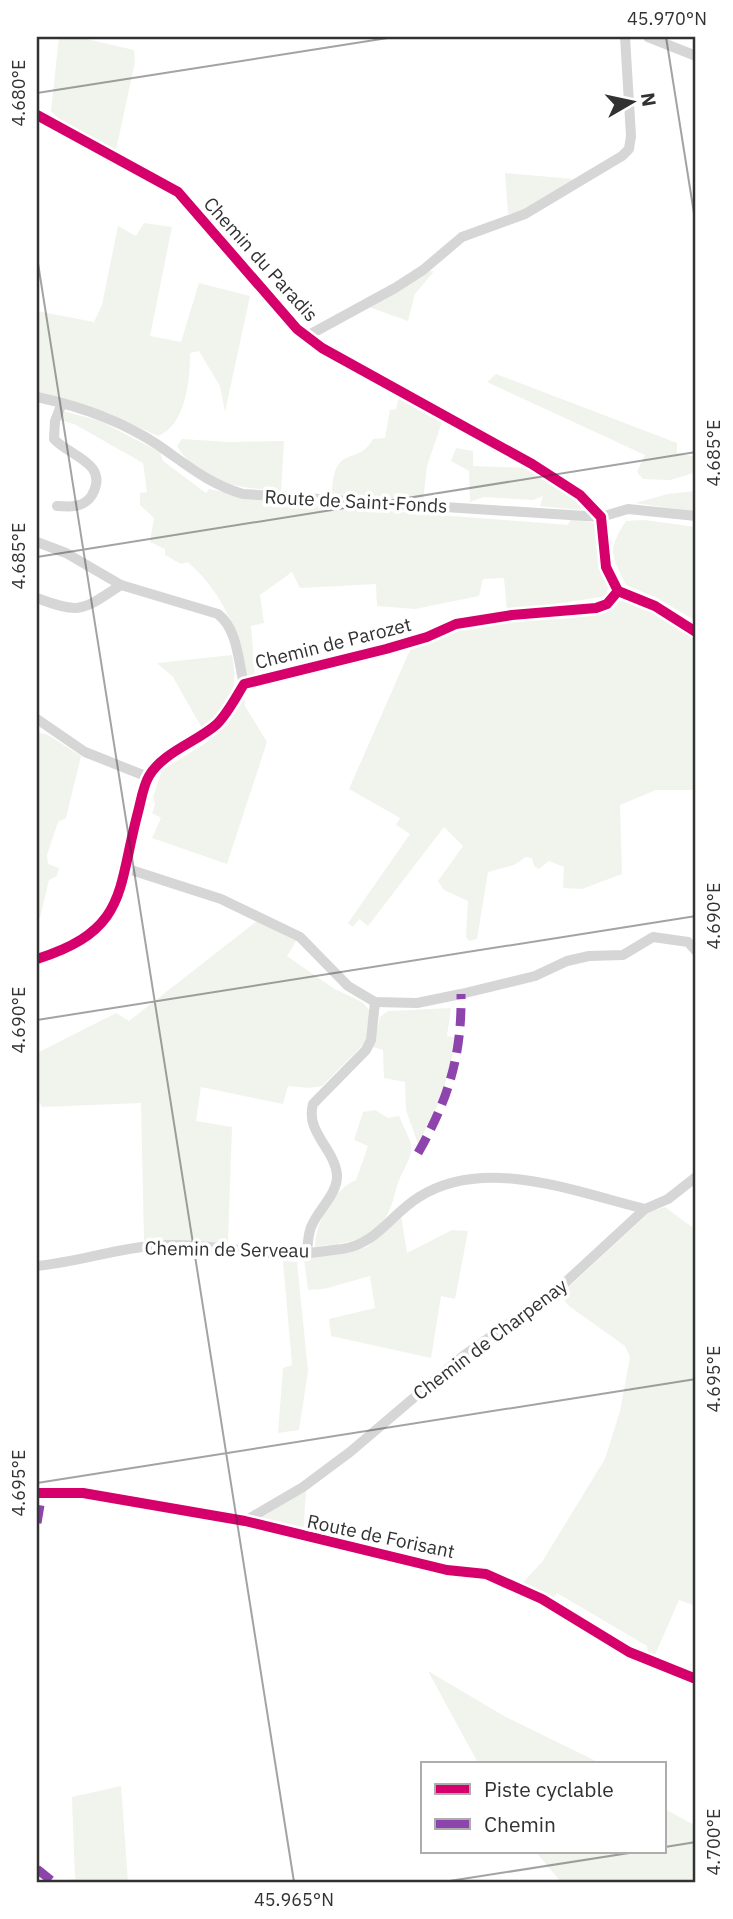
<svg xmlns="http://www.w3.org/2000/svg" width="733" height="1919" viewBox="0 0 733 1919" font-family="'IBM Plex Sans',sans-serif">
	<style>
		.green { fill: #f1f4ed }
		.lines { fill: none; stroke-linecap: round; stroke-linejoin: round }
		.minor { stroke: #d6d6d6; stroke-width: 10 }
		.quiet { stroke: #8e44ad; stroke-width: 9; stroke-dasharray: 18 9; stroke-linecap: butt }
		.cycleway-casing { stroke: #fff; stroke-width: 15 }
		.cycleway { stroke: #d6006c; stroke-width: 10 }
		.ticks { fill: none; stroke: #323232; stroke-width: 2; stroke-opacity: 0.45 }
		.labels { text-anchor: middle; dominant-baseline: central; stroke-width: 7; stroke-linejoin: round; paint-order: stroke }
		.street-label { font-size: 19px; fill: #323232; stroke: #fff }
		.neatline { fill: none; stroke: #323232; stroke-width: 2.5 }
		.ticks-label { font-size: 18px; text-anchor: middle; fill: #323232 }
	</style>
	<rect width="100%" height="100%" fill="#fff"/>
	<g class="green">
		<path d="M59,37H78L134,50L135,62L116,150L58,118L51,111Z"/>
		<path d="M505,173L573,179C558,197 531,211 508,214Z"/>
		<path d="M144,223L172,227L150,336L181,342L199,283L250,296L225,412L220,386L199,351L190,353C190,380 186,425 158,436L106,412L37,393V311L94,322L102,305L118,226L136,236Z"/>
		<path d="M430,271H434L415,294L408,321L369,307Z"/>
		<path d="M496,374L677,443V453L696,457V472L671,480L643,479L637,472L645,455L487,382Z"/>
		<path d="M400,394L442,422L427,466L423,501L332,494C334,441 357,468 373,439L385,438L390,410L396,409Z"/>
		<path d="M63,411L100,421L160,452L163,461L206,493L209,489L273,502L568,525L571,519L595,523L599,529L600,559L609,584L606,596L507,612L504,578L483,579L479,596L415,609L377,606L376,584L300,588L292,572L260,595L264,623L251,626L255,677L248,678C235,629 227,598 188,562L181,564L165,555V549L150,542L154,518L140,505V493L147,492L143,463L74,424L59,420Z"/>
		<path d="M182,439L229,442L284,441L281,491C240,488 200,484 177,446Z"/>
		<path d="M456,448L473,451V466L533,468L581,499L583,505L580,510L540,506L543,496L533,500L484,497L470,502L469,471L451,461Z"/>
		<path d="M696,491V512L635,503L668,494Z"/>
		<path d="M644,520L696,527V621L657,598L626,585C611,554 607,551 626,521Z"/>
		<path d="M621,600C648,599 674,622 696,637V790H656L620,805L622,874L582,889L563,888L564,867L549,861L539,869L534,866L532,858L526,857L514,865L488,872L477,939L469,941L466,937L468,901L444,890L438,881L463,846L444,827L368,926L359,919L353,927L348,923L410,834L396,825L400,818L349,789L410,650C444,635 475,623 513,620C550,617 591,625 621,600Z"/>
		<path d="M232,655C239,689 231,707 203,730L173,677L157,663Z"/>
		<path d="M244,694L245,706L267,742L227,864L152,838L161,818L152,813L155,805L153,797L162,770L204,744L227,725Z"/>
		<path d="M37,732L48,735L81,756L66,818L58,822L47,855L48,864L59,868L57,876L49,880L40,918H37Z"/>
		<path d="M257,921L296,941L287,956L333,988L362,1002L370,1011L366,1042L322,1086L309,1088L288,1086L283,1104L201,1087L196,1121L232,1127L228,1243L144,1240L141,1103L42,1107L37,1098V1053L116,1013L129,1021Z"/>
		<path d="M451,1008L447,1036L457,1038L442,1096L418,1144L406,1110L405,1082L384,1078L383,1050L373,1047L380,1017L388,1011Z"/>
		<path d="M375,1110L388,1118L399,1116C415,1152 416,1145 399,1180C395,1190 394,1201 389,1211C374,1242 345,1243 315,1247C315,1223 334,1189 356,1180L368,1146L354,1140L363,1112Z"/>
		<path d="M665,1207L696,1230V1606L679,1600L654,1657L648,1653L647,1646L557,1593L550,1604L518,1588L542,1562L605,1459L620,1411L630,1357L625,1346L569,1306L560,1295L650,1212Z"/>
		<path d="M401,1215L407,1253L452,1230L468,1231L455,1299L441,1296L431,1358L331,1336L329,1319L375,1308L370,1276L324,1289L308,1290L304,1259L367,1247Z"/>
		<path d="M283,1261L297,1262L308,1371L299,1430L278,1433L283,1368L292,1365Z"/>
		<path d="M306,1490L303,1536L258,1520Z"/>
		<path d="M428,1671L504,1716L600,1763H478Z"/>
		<path d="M121,1786L128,1882H53L75,1879L72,1797Z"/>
		<path d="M665,1809L696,1826V1882H561L535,1851H665Z"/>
	</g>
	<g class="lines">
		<g class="minor">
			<path d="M648,37L696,56"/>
			<path d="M37,115L178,192L297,329L322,348L532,464L580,495L601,517L606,567L618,591L655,606L696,632"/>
			<path d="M307,336L395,288L423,270L462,237L525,214L622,156L629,149L631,136L625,37"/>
			<path d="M37,397C79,406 122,421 158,445C187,465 209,484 243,494L601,517L628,509L696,516"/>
			<path d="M57,506C70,507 84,508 92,495C110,463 69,456 54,439L55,421L62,403"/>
			<path d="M37,542L66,553L121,585L218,614C238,630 238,661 244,684"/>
			<path d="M37,598C82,615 82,610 121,585"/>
			<path d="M37,719L85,752L148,777"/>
			<path d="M128,869L221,899L300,937L348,986L375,1002L417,1003L461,994L535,976L567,961L589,956L623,955L653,937L688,942L696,951"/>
			<path d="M37,959C128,930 117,891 138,812C141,801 143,786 149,776C163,752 197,742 217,724C228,713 236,697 244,684L386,649L427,637L456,624L512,615L596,608L607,604L618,591"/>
			<path d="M307,1252C308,1243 308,1232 312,1225C319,1209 338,1193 337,1175C335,1149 305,1132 313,1104L366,1050L371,1040L375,1002"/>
			<path d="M37,1266C81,1262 122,1246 167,1245C206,1244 245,1252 284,1254C302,1255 323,1251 342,1249C377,1244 390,1215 419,1197C485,1155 575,1192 645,1209"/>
			<path d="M37,1493H83L245,1521L447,1570L486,1574L542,1599L629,1652L696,1679"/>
			<path d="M245,1521L303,1487L350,1452L463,1356L556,1291L645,1209L668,1199L696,1177"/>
		</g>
		<g class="quiet">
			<path d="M418,1153C448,1100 462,1056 461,994"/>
			<path d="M37,1523L42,1493"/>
			<path d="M37,1869L53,1882"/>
		</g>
		<defs>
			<g id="cycleway">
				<path d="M37,115L178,192L297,329L322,348L532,464L580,495L601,517L606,567L618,591L655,606L696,632"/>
				<path d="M37,959C128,930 117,891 138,812C141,801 143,786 149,776C163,752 197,742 217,724C228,713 236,697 244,684L386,649L427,637L456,624L512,615L596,608L607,604L618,591"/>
				<path d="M37,1493H83L245,1521L447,1570L486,1574L542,1599L629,1652L696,1679"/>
			</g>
		</defs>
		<use href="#cycleway" class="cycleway-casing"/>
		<use href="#cycleway" class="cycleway"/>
	</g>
	<path class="ticks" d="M666,37L696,226M37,93L394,37M37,257L294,1882M37,557L696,452M37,1020L696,916M37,1483L696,1379M665,1847L696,1842M443,1882L642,1851"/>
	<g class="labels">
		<g class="street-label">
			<text transform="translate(261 259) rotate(48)">Chemin du Paradis</text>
			<text transform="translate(356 501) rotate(3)">Route de Saint-Fonds</text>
			<text transform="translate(333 643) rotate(-14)">Chemin de Parozet</text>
			<text transform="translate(227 1249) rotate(1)">Chemin de Serveau</text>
			<text transform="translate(490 1339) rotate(-37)">Chemin de Charpenay</text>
			<text transform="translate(381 1536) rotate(12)">Route de Forisant</text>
		</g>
	</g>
	<rect width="733" height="1919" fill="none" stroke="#ffffff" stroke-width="77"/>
	<rect x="421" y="1762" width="245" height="91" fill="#ffffff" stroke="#adadad" stroke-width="2"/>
	<rect x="435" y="1784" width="35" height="10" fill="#d6006c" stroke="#adadad" stroke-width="2"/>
	<text x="484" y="1797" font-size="21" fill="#323232">Piste cyclable</text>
	<rect x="435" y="1819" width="35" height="10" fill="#8e44ad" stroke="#adadad" stroke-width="2"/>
	<text x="484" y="1832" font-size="21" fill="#323232">Chemin</text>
	<g transform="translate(632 102) rotate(81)" stroke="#ffffff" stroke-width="5" paint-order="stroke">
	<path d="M0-5L12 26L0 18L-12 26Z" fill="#323232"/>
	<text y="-10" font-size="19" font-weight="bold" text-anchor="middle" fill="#323232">N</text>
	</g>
	<rect x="38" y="38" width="656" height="1843" class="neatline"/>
	<g class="ticks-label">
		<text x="667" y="25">45.970°N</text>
		<text transform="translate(19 93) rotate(-90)" y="6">4.680°E</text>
		<text transform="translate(714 453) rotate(-90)" y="6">4.685°E</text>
		<text transform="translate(19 556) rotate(-90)" y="6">4.685°E</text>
		<text transform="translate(714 916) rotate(-90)" y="6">4.690°E</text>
		<text transform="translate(19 1020) rotate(-90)" y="6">4.690°E</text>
		<text transform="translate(714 1379) rotate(-90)" y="6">4.695°E</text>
		<text transform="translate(19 1483) rotate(-90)" y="6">4.695°E</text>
		<text transform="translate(714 1842) rotate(-90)" y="6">4.700°E</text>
		<text x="294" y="1906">45.965°N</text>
	</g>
</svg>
